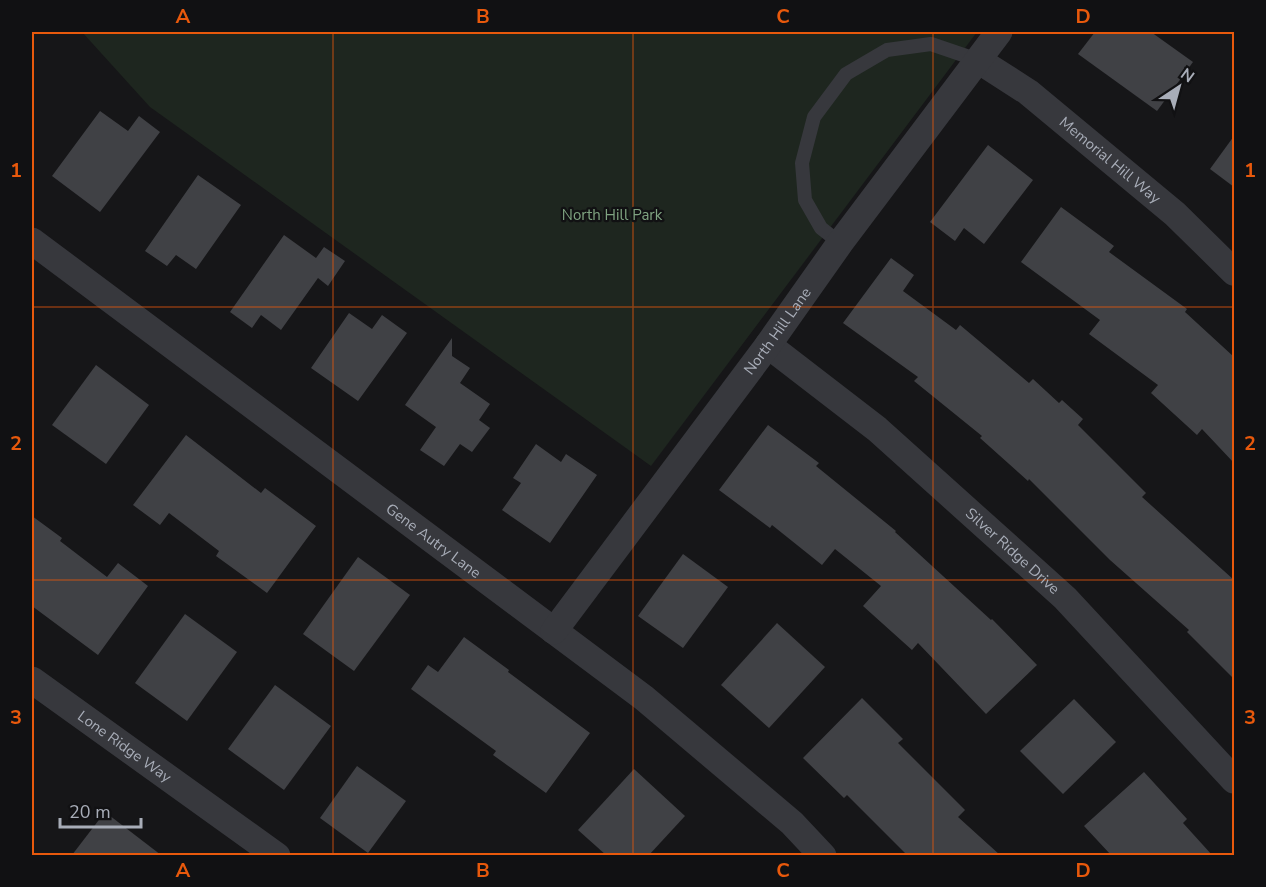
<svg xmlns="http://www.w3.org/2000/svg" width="1266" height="887" viewBox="0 0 1266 887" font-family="'Nunito Sans',sans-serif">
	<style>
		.green { fill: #1e261f }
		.building { fill: #404145 }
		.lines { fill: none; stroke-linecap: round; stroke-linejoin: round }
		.service { stroke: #37383d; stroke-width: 14 }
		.minor { stroke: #37383d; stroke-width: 27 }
		.grid { fill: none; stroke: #e8590c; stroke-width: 1.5; stroke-opacity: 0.55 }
		.labels { text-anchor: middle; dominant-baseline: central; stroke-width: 4.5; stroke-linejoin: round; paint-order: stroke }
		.street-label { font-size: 15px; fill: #a8adb8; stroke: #111113 }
		.park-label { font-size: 15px; fill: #7fa381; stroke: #111113 }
		.neatline { fill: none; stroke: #e8590c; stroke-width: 2 }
		.grid-label { font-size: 20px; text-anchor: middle; font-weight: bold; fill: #e8590c }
	</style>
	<rect width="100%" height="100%" fill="#161618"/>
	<path class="green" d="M82,32H977L651,466L150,107Z"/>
	<g class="building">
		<path d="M1095,32H1151L1193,62L1157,111L1078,54Z"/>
		<path d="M100,111L128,131L139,116L160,132L100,212L52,176Z"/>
		<path d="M1234,136V187L1210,169Z"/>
		<path d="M988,145L1033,180L984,244L964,228L955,241L930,222Z"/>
		<path d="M198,175L241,205L196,269L176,255L167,266L145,251Z"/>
		<path d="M1061,207L1114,246L1109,252L1187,309L1185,312L1234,357V463L1202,429L1197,435L1151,393L1158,385L1089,334L1100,320L1021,262Z"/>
		<path d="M284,235L316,258L324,247L345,261L328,286L318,278L281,330L261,315L252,328L230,312Z"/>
		<path d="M891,258L914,275L903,291L956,330L960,325L1029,383L1033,379L1059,403L1062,400L1083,419L1078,425L1146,493L1142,497L1234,580V679L1187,632L1189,630L1110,560L1029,479L1028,481L980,438L982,436L914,381L918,377L843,323Z"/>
		<path d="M349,313L372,329L382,315L407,333L358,401L311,368Z"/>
		<path d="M452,338V356L470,368L460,383L490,404L479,420L490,428L472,452L460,444L444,466L420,450L436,427L405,405Z"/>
		<path d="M96,365L149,405L106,464L52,425Z"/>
		<path d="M768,425L819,463L816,466L896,531L895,532L991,620L992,619L1037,665L986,714L918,643L912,650L863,606L881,586L835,549L822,565L772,525L770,528L719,490Z"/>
		<path d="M186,435L261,493L265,488L316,526L267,593L216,556L219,551L169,513L160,525L133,505Z"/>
		<path d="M536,444L561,462L566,454L597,475L550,543L502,510L521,483L513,478Z"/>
		<path d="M32,516L62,538L60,541L107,577L118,563L148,586L98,655L32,606Z"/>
		<path d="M683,554L728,587L683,648L638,616Z"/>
		<path d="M358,557L410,595L354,671L303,634Z"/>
		<path d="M185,614L237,652L187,721L135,683Z"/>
		<path d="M777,623L825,667L769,728L721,685Z"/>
		<path d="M464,637L509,670L508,672L590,733L546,793L493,755L496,751L411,689L428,665L438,672Z"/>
		<path d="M275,685L331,726L284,790L228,749Z"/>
		<path d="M862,698L903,739L898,743L965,810L958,817L1000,855H907L847,795L844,798L803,758Z"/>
		<path d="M1074,699L1116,742L1063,794L1020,751Z"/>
		<path d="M357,766L406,801L368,853L320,818Z"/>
		<path d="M634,769L685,816L649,855H606L578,830Z"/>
		<path d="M1144,772L1187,819L1183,823L1212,855H1111L1084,826Z"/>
		<path d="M105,812L161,855H72Z"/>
	</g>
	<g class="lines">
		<path class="service" d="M840,243L821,228L805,200L802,163L814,117L846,74L887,50L931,44L978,60"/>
		<g class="minor">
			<path id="s1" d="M978,60L1028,92L1175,214L1234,272"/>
			<path id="s2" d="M32,241L644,698L792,823L823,856"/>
			<path id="s3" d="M768,345L877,429L1065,598L1234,780"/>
			<path id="s4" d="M554,631L768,345L840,243L999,32"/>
			<path id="s5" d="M32,680L277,856"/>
		</g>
	</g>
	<path class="grid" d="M333,32V856M633,32V856M933,32V856M32,307H1234M32,580H1234"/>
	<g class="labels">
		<g class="street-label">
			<text stroke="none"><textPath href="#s1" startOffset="166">Memorial Hill Way</textPath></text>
			<text stroke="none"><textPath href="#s4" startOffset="374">North Hill Lane</textPath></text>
			<text stroke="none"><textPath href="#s2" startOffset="501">Gene Autry Lane</textPath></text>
			<text stroke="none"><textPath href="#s3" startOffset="320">Silver Ridge Drive</textPath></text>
			<text stroke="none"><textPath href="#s5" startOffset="114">Lone Ridge Way</textPath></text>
		</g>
		<g class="park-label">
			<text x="612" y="215">North Hill Park</text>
		</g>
	</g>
	<rect width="1266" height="887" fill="none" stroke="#111113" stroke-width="66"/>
	<g transform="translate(1179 87) rotate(36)" stroke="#111113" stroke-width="4.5" paint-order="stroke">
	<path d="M0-4.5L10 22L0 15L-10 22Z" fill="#a8adb8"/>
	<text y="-9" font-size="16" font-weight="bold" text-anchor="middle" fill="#a8adb8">N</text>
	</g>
	<path d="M60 818v9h81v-9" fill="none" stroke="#a8adb8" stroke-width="3"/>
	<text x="69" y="818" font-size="18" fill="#a8adb8" stroke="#111113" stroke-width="4.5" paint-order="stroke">20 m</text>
	<rect x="33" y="33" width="1200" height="821" class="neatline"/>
	<g class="grid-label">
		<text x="183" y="23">A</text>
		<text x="483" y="23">B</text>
		<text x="783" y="23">C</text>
		<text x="1083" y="23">D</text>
		<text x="16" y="177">1</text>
		<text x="1250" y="177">1</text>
		<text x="16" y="450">2</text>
		<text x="1250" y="450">2</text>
		<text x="16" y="724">3</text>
		<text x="1250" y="724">3</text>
		<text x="183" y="877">A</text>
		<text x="483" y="877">B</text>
		<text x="783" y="877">C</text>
		<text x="1083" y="877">D</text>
	</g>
</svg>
